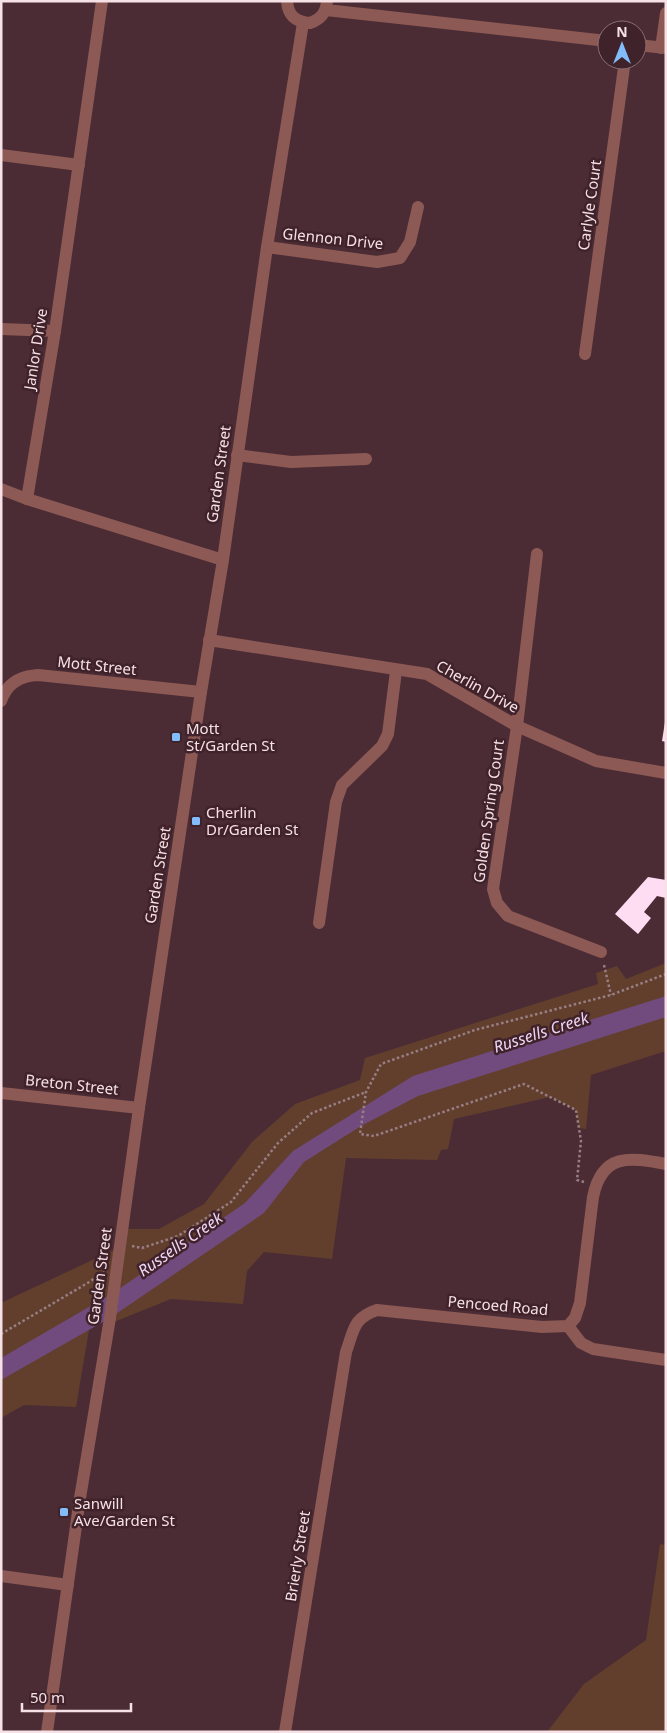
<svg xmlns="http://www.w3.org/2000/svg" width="667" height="1733" viewBox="0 0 667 1733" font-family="'Noto Sans',sans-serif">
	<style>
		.green { fill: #623f2d }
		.water { fill: #714b7d }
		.building { fill: #fedcf2 }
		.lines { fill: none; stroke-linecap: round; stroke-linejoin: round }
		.path { stroke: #987e85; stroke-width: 2.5; stroke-dasharray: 2.5 2.5; stroke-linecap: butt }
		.minor { stroke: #8c5955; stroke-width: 12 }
		.poi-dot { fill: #82bcfa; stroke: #40222a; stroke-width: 2 }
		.labels { text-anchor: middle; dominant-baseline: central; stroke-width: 5; stroke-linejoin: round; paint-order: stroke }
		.street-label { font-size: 15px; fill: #f6e1e6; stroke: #40222a }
		.poi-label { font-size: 15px; fill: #f6e1e6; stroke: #40222a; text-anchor: start }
		.water-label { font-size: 16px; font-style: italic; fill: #edd6f5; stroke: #40222a }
	</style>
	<rect width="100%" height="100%" fill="#4b2c34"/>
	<g class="green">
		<path d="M666,963V1051L591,1075L586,1129L579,1128L576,1110L550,1097L454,1119L448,1149L441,1150L437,1160L346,1158L332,1259L264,1252L247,1271L243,1304L171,1299L109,1324L112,1307L90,1324L76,1407L24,1405L1,1418V1303L120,1247L122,1229H159L204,1204L252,1142L295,1104L360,1080L365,1058L598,984L596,973L617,966L626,979Z"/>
		<path d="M660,1544L666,1545V1732H547L584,1684L646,1640Z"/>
	</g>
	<path class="water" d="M666,996V1017L418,1096L361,1126L304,1162L264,1213L110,1318L1,1380V1358L113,1293L245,1203L293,1151L413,1076Z"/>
	<g class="building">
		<path d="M665,722L666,723V742L662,741Z"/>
		<path d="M648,877L666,880V898L657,896L644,912L651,918L638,934L615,914Z"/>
	</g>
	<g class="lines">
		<g class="path">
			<path d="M604,965L611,995"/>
			<path d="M584,1182L577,1180L581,1141L576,1110L524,1084L374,1136L360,1134L366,1092L381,1064L475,1030L611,995L666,974"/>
			<path d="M132,1246L142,1248L178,1236L231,1202L278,1143L312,1113L366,1092"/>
			<path d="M1,1334L91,1281L104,1270"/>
		</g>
		<g class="minor">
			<path d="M102,1L55,331L27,499L223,560"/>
			<path d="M287,1C288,16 296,22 310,23C321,19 326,13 327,1"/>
			<path d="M326,10L607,41"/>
			<path d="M637,45L666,48"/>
			<path d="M661,48L666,13"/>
			<path d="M1,155L79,165"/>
			<path d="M267,247L377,262L400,258L410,242L418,207"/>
			<path d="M1,329L55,331"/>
			<path d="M585,354L625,60"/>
			<path d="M237,455L291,462L366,459"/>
			<path d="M1,489L27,499"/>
			<path d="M537,554L517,726L493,889L497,903L508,916L601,952"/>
			<path d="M209,640L427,674L517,726L596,761L666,773"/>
			<path d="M1,701C7,683 20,676 38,675L201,692"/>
			<path d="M319,923L336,802L342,785L382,746L388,734L396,671"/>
			<path d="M1,1093L139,1108"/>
			<path d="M568,1326L581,1343L593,1349L666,1360"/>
			<path d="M1,1576L68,1585"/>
			<path d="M47,1732L80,1498L110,1318L139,1108L201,692L223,560L267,247L303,23"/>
			<path d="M285,1732L346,1352C354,1330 353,1318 377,1310L542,1327L568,1326L575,1318L580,1303L593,1197C602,1153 629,1157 666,1164"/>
		</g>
	</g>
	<g class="poi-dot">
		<rect x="171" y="732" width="10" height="10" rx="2.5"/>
		<rect x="191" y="816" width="10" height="10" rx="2.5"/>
		<rect x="59" y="1507" width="10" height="10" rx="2.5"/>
	</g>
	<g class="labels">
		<g class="street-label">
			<text transform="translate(589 205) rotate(-82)">Carlyle Court</text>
			<text transform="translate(333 238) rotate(6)">Glennon Drive</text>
			<text transform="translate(35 349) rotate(-81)">Janlor Drive</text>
			<text transform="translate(218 474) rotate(-82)">Garden Street</text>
			<text transform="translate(97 665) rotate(6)">Mott Street</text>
			<text transform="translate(478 686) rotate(29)">Cherlin Drive</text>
			<text transform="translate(488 811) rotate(-82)">Golden Spring Court</text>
			<text transform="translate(157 875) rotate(-81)">Garden Street</text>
			<text transform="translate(72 1084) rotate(6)">Breton Street</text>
			<text transform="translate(99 1276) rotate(-82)">Garden Street</text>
			<text transform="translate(498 1305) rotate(5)">Pencoed Road</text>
			<text transform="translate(297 1556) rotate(-81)">Brierly Street</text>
		</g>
		<g class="poi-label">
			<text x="186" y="728">Mott<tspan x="186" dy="17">St/Garden St</tspan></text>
			<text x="206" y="812">Cherlin<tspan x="206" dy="17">Dr/Garden St</tspan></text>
			<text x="74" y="1503">Sanwill<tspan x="74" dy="17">Ave/Garden St</tspan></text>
		</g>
		<g class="water-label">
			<text transform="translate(541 1032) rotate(-18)">Russells Creek</text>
			<text transform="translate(180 1244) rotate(-35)">Russells Creek</text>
		</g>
	</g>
	<rect width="667" height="1733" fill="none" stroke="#f6e1e6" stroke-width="5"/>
	<g transform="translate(622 45)"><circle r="24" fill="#40222a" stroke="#896e75"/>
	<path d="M0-4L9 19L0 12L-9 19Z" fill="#82bcfa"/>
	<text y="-8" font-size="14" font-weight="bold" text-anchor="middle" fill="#f6e1e6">N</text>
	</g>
	<path d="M22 1703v8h109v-8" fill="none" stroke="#f6e1e6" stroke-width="2.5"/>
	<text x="30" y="1703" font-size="15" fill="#f6e1e6" stroke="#40222a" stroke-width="4" paint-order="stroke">50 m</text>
</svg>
